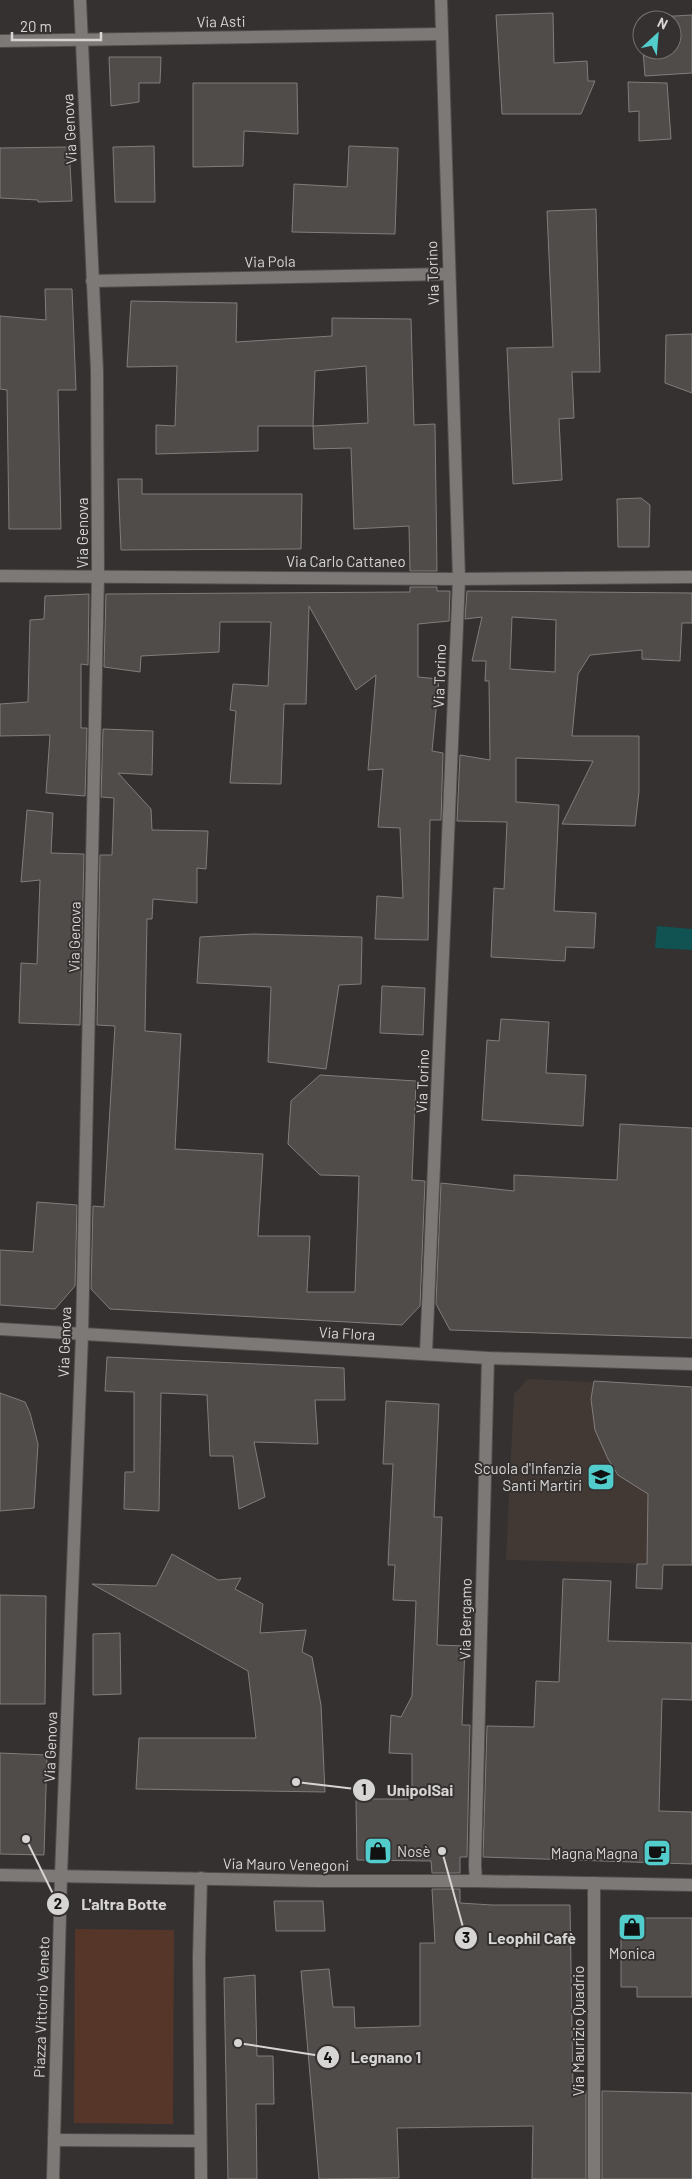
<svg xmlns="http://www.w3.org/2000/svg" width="692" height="2179" viewBox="0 0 692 2179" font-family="Barlow,sans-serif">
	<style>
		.built { fill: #423935 }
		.green { fill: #563629 }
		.water { fill: #115252 }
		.building { fill: #4f4c4a; stroke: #827d7c; fill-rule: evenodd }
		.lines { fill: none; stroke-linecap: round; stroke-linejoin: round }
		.minor-casing { stroke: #504e4d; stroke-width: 14 }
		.minor { stroke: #7d7977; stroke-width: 12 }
		.labels { text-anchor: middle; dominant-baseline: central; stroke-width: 4; stroke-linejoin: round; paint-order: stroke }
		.street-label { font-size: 15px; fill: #d7d5d4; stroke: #343130 }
		.poi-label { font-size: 15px; fill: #d7d5d4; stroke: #343130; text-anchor: end }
		.leader { fill: none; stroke: #d7d5d4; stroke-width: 2 }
		.callout-dot { fill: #d7d5d4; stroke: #343130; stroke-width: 2 }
		.mark-label { font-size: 15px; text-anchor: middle; font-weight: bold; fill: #111 }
		.callout-label { font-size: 16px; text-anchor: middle; font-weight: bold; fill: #d7d5d4; stroke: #343130; stroke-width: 4; stroke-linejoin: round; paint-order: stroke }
	</style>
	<rect width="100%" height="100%" fill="#343130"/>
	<path class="built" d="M528,1379L692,1387V1565L506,1560L514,1394Z"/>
	<path class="green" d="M75,1929L174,1930L173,2124L74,2123Z"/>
	<path class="water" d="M657,926L692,929V950L655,948Z"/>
	<g class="building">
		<path d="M553,13L554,63L587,61L588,81H595L581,114H502L496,15Z"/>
		<path d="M692,15V73L645,76L643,50H672V20H642V28L641,18Z"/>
		<path d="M109,57H161L160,83H139V102L111,106Z"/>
		<path d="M628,82L667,83L671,139L639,141V111L629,112Z"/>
		<path d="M193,83H297L298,134L244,131L243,166L193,167Z"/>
		<path d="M154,146L155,202H115L113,147Z"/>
		<path d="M349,146L398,148L395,234L292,232L294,184L347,187Z"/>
		<path d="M69,147L72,201L38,202V200L0,198V148Z"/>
		<path d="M596,209L600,372H572L574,418L559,419L562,480L513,484L507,348L553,347L547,211Z"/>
		<path d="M45,289H72L76,390H58L61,529H9L7,390L0,389V316L46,320Z"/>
		<path d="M131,301L237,303L236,342L332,336V318L411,319L414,425L435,424L437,571H410L409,526L354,529L351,448L314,449L313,426H258V451L156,454V425L175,426L177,366L127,367ZM366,366L368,423L313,426L315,371Z"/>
		<path d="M692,334V393L665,383L666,335Z"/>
		<path d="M118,479H142V494H302L301,549L121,550Z"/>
		<path d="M641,498L650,505L649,547H618L617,499Z"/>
		<path d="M410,587H437V591H450L449,621L418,624V677L439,679L432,751L443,753L441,820H430L428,940L375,939L377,896L403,898L400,828L378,827L383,769L368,770L376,675L356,690L309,606L306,704H284L281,784L230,783L236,711L230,710L233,684L268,686L271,622H220L219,652L141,656L140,672L104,667L106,594L410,592Z"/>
		<path d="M467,591L692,593V623H682L680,661L642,659V650L590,655L578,674L572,736H639V792L635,826L562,824L593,761L516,758V802L559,805L554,911L596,913L594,948L566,947L565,961L491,957L494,888L504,889L507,822L457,821L460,755L490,760L489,681H485L486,661H472L482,617L465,619ZM512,617L556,620L555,672L510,669Z"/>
		<path d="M89,594L88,665L81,664V728H87L85,796L46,793L50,735L0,736V704L28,702L30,620L44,619L45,596Z"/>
		<path d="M103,729L153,731L152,775L118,773L151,809L152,830L208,831L206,869L197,868V903L153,899L152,919H147L145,1031L181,1034L175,1149L263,1154L258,1236H310L307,1292H355L359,1176L320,1175L288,1144L291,1101L320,1075L416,1081L412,1180L425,1181L420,1306L402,1325L110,1309L91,1289L93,1206L104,1207L115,1026L97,1025L100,855H112L114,798L101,797Z"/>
		<path d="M27,810L53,813L51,853L84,854L80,1025L19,1023L21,963L37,964L40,880L21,882Z"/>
		<path d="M253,934L362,937L361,984L339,985L326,1069L268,1062L271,987L197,983L200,937Z"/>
		<path d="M382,986L425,988L423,1035L380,1033Z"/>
		<path d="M501,1019L549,1022L546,1073L586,1075L583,1126L482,1120L487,1040L499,1041Z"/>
		<path d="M620,1124L692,1128V1338L450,1330L436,1304L441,1183L514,1191V1175L617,1180Z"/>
		<path d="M37,1202L77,1205L75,1286L55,1309L0,1305V1250L33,1252Z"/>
		<path d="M107,1357L344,1368L345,1400H315L318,1444L254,1442L265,1497L239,1509L233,1456H210L207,1395L161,1393L159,1511L124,1509L125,1472H134V1392L105,1391Z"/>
		<path d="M594,1381L692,1387V1565H663L662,1589L636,1588L637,1564H647L648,1494L618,1475L608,1459L595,1430L591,1399Z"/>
		<path d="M0,1393L25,1402L30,1413L38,1444L34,1508L0,1511Z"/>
		<path d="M386,1401L439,1404L434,1517H442L437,1645L465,1646L462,1725H470L467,1857H460V1873H432L431,1861L357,1860L356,1799H412V1754L389,1753L391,1715L401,1717L412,1696L416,1601L393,1600L395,1565H388L393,1464H383Z"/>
		<path d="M172,1554L218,1580L241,1578L235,1589L263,1604L260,1633L306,1630L302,1652L312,1657L321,1705L325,1792L136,1789L139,1738H256L248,1671L92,1584L156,1586Z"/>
		<path d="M563,1579L611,1581L608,1641L692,1643V1700L662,1699L659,1811L692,1812V1864L483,1857L487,1726L534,1727L536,1681L559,1682Z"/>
		<path d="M0,1595L46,1596L45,1704H0Z"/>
		<path d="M120,1633L121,1694L93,1695V1634Z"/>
		<path d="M0,1753L47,1755L44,1855L0,1854Z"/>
		<path d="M432,1889H460V1903L492,1905H570L573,2091H586V2179H532L533,2126L397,2128L399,2178L319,2179L301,1971L329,1969L333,2007H354L355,2028L420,2026V1943H435Z"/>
		<path d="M274,1901H323L325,1931H276Z"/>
		<path d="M621,1918H692V1997H637V1987H621Z"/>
		<path d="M255,1975L257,2056H273L274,2104H256L257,2179H228L224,1978Z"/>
		<path d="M602,2091L692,2093V2179H602Z"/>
	</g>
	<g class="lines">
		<defs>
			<g id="minor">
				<path d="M0,41L441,34"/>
				<path d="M92,281L449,274"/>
				<path d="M0,576L459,579L692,577"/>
				<path d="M0,1329L488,1358L692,1364"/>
				<path d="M426,1353L459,579L441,0"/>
				<path d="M0,1875L317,1881H476L692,1885"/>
				<path d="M201,1878L199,1958L201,2179"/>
				<path d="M476,1881L475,1866L488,1358"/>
				<path d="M54,2140L200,2141"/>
				<path d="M53,2179L61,1875L82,1335L98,576L97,371L80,0"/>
				<path d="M594,2179V1883"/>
			</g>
		</defs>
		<use href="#minor" class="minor-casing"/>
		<use href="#minor" class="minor"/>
	</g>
	<defs>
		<symbol id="school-square" viewBox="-11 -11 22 22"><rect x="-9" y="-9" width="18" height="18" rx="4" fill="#52cdcc" stroke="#343130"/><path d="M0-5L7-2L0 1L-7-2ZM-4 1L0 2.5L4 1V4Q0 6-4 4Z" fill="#111"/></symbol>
		<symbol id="shop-square" viewBox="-11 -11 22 22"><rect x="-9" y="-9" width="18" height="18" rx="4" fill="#52cdcc" stroke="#343130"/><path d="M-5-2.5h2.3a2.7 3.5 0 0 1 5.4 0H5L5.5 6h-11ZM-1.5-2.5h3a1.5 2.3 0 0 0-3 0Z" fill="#111"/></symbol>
		<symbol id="cafe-square" viewBox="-11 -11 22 22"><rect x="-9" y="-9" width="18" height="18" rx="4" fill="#52cdcc" stroke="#343130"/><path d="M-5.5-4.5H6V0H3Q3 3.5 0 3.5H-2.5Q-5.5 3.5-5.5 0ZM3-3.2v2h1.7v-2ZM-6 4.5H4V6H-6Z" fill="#111"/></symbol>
	</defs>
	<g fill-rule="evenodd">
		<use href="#school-square" x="585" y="1461" width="32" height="32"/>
		<use href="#shop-square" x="362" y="1835" width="32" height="32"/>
		<use href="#cafe-square" x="641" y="1837" width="32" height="32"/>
		<use href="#shop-square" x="616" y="1911" width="32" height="32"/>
	</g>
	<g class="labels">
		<g class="street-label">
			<text transform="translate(221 21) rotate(-1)">Via Asti</text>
			<text transform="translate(69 129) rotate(-93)">Via Genova</text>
			<text transform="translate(270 261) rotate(-1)">Via Pola</text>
			<text transform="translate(432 273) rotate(-92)">Via Torino</text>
			<text transform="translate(82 533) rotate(-90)">Via Genova</text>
			<text x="346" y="561">Via Carlo Cattaneo</text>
			<text transform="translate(439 676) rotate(-88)">Via Torino</text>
			<text transform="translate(74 937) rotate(-89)">Via Genova</text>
			<text transform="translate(422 1081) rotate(-88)">Via Torino</text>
			<text transform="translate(347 1333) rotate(3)">Via Flora</text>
			<text transform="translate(64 1342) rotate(-88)">Via Genova</text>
			<text transform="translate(465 1619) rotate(-89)">Via Bergamo</text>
			<text transform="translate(50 1747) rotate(-88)">Via Genova</text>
			<text transform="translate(286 1864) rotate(1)">Via Mauro Venegoni</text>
			<text transform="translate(41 2007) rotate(-88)">Piazza Vittorio Veneto</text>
			<text transform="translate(578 2031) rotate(-90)">Via Maurizio Quadrio</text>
		</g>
		<g class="poi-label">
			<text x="582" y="1468">Scuola d'Infanzia<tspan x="582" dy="17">Santi Martiri</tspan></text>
			<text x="397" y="1851" text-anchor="start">Nosè</text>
			<text x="638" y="1853">Magna Magna</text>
			<text x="632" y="1953" text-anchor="middle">Monica</text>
		</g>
	</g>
	<path class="leader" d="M296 1782L364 1790M26 1839L58 1904M442 1851L466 1938M238 2043L328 2057"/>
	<g class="callout-dot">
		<circle cx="296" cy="1782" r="5"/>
		<circle cx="26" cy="1839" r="5"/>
		<circle cx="442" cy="1851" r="5"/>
		<circle cx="238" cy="2043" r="5"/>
		<circle cx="364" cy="1790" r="12"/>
		<circle cx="58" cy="1904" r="12"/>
		<circle cx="466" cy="1938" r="12"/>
		<circle cx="328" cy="2057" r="12"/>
	</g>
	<g class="mark-label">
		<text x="364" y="1795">1</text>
		<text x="58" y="1909">2</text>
		<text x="466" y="1943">3</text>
		<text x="328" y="2063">4</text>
	</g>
	<g class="callout-label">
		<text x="420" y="1796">UnipolSai</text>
		<text x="124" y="1910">L'altra Botte</text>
		<text x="532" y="1944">Leophil Cafè</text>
		<text x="386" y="2063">Legnano 1</text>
	</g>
	<g transform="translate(657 35) rotate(26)"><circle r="24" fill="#343130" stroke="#757372"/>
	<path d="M0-4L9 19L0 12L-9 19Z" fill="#52cdcc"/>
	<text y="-8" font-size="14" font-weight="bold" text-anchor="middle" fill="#d7d5d4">N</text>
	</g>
	<path d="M12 32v8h89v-8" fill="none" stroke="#d7d5d4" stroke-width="2.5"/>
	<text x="20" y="32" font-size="15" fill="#d7d5d4" stroke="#343130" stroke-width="4" paint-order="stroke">20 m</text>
</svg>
